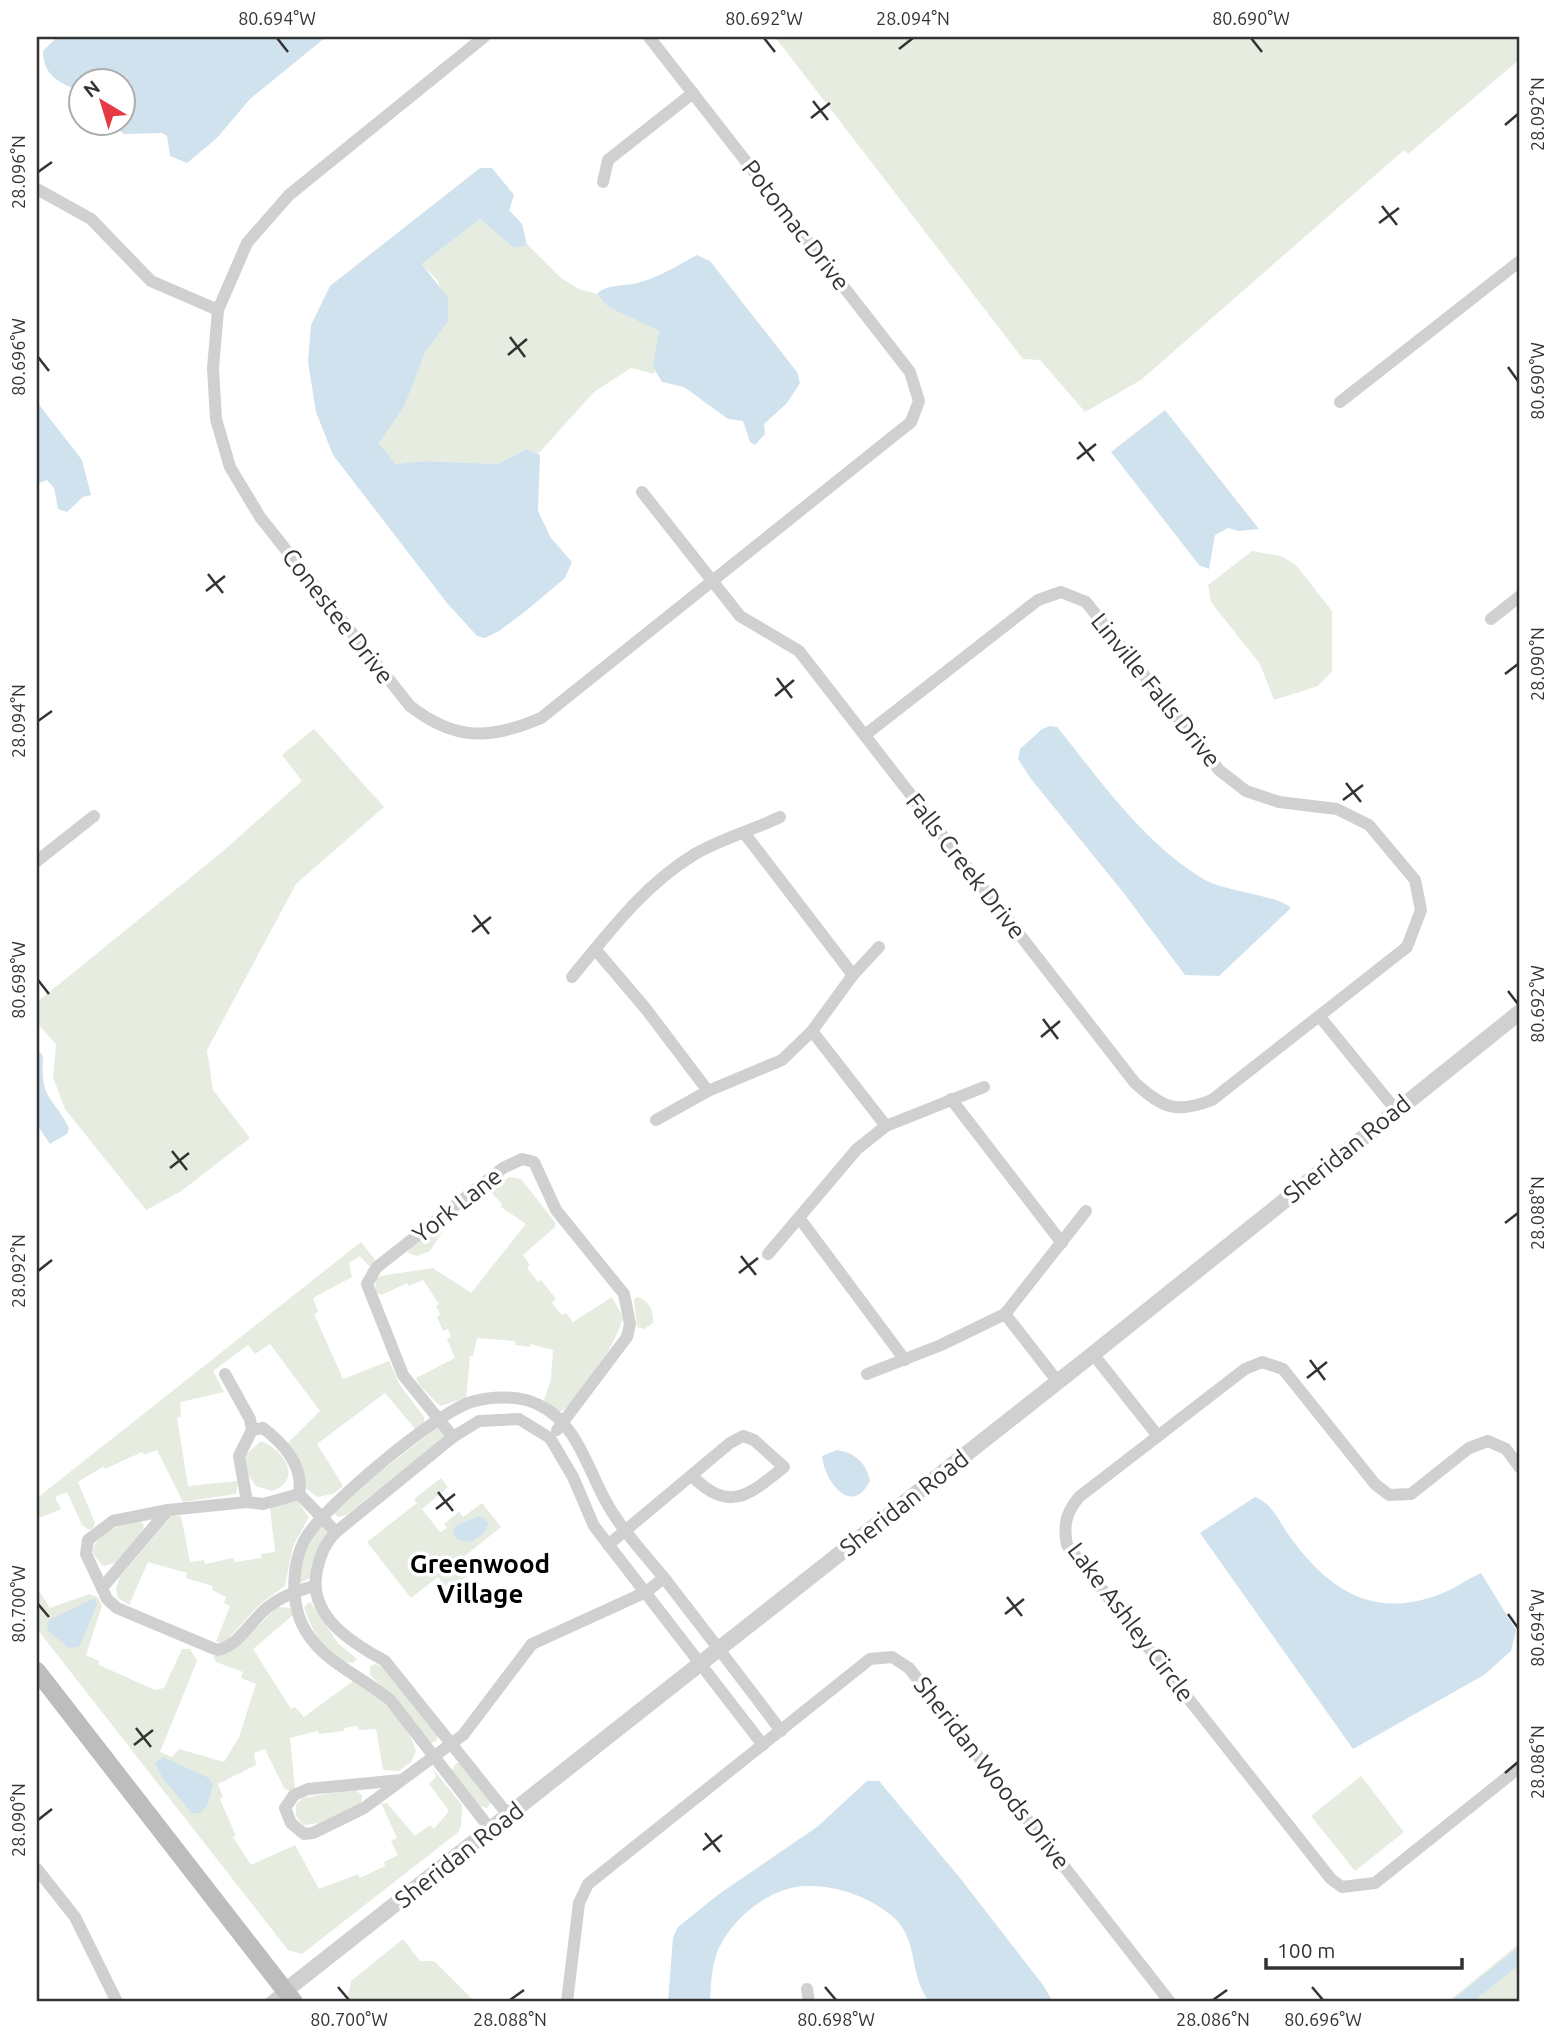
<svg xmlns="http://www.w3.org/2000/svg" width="1557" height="2039" viewBox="0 0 1557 2039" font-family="Ubuntu,sans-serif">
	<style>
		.green { fill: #e6ecdf }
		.water { fill: #cfe2ee }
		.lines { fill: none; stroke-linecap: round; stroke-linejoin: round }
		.canal { stroke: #cfe2ee; stroke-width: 14 }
		.minor { stroke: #d0d0d0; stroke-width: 12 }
		.tertiary { stroke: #d0d0d0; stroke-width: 16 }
		.secondary { stroke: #bdbdbd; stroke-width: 18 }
		.ticks { fill: none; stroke: #333; stroke-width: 2.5 }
		.labels { text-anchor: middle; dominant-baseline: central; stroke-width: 7; stroke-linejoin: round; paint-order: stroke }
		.street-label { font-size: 24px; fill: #333; stroke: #fff }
		.neighbourhood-label { font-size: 26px; font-weight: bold; fill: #000; stroke: #fff }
		.neatline { fill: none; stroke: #333; stroke-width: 2.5 }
		.ticks-label { font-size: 18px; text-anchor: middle; fill: #333 }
	</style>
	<rect width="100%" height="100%" fill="#fff"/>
	<g class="green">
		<path d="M775,37H1520V59L1408,154L1404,150L1141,380L1085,412L1040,360L1023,359Z"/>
		<path d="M480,219L514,248L527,244L561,278L579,289L597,294L608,307L659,331L654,374L631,368L594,392L538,454L527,449L498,464L425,461L396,464L379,443L404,407L425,353L448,320L438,281L422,264Z"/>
		<path d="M1252,551L1281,556L1296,565L1332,611V671L1318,686L1274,700L1260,664L1211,602L1208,585Z"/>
		<path d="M314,729L384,807L296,884L207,1050L213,1090L250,1138L180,1192L146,1210L65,1109L53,1077L56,1044L37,1023V1002L222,852L302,781L282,755Z"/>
		<path d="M509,1177L521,1179L555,1222V1227L523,1255L530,1265L527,1268L538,1282L541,1280L556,1299L552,1303L562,1315L566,1313L573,1322L612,1297L623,1317C619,1338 578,1408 557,1413L544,1400L551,1379L553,1350L531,1344L530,1347L515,1345V1341L477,1338L473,1356H470L466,1398L440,1406L420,1386L416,1378L455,1358L447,1339L451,1337L448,1329L443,1331L437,1317L440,1314L436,1306L439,1304L423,1280L409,1286L407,1283L382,1295L376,1293L375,1279L380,1276L433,1268L471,1293L526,1224L501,1207L502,1204L491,1192Z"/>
		<path d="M439,1226L442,1232L430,1251L417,1256L408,1253L409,1249Z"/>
		<path d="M361,1242L376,1261L369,1266L360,1256L349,1263L352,1277L313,1298L318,1312L314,1314L343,1379L389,1361L400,1385L424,1417V1423L416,1430L385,1393L317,1444L343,1486L333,1494L317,1497L303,1486V1467L286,1445L320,1411L270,1344L255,1354L248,1345L213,1371L224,1392L180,1402L181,1417L177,1418L188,1486L238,1481L236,1494L183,1502L157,1450L144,1455L142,1452L105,1469L104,1466L78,1482L95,1523L93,1528L89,1530L82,1525L67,1492L55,1497L61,1509L37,1519V1498Z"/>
		<path d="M637,1297C649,1300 654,1311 653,1323L644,1329L637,1327L634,1299Z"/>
		<path d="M438,1427L445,1434L443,1439L346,1515L338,1517L335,1514V1507Z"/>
		<path d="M261,1441C282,1449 305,1479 272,1491L256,1486L248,1475L245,1455Z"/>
		<path d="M441,1478L448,1487L422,1509L440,1532L447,1528L444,1524L459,1512L463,1517L482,1503L501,1527L461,1559L471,1573L449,1590L438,1577L411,1598L367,1542L417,1503L414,1499Z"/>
		<path d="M295,1498L309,1517L293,1546L285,1586L260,1604L225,1642H216L230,1606L224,1603L226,1597L212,1590L213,1586L186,1578L187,1573L148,1562L129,1605L118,1598L116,1589L119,1578L172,1515L181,1516L190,1562L204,1560L205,1564L233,1558L235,1562L261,1558V1554L275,1552L270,1507Z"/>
		<path d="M139,1520L144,1525L143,1531L116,1563L103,1566L93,1554L94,1546C104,1530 120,1525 139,1520Z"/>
		<path d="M320,1523L329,1532L311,1577L299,1584L302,1554Z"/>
		<path d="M37,1588L50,1608L89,1594L98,1597L102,1606L86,1655L99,1661V1665L155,1690L164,1688L182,1649H190L197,1661L160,1752L172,1757L179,1749L224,1762L239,1737L256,1684L241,1678L243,1672L216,1662L213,1657L239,1645L277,1607L291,1608L293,1615L253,1649L291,1709L295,1707L304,1717L353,1681C377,1693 409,1724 416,1751L411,1762L399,1771L383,1770L376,1729L359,1730L358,1726L344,1728V1731L319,1734L318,1731L290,1738L295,1788L290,1791L284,1788L265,1749L254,1753L256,1765L218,1784L223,1797L220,1799L236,1836L233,1837L251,1865L295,1845L319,1889L358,1874L360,1878L385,1866L384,1862L398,1855L391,1841L397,1838L381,1803H387L415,1836L430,1825L434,1829L449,1811L429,1784L436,1777L433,1769L462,1805L461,1826L457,1833L302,1954L288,1950L37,1629Z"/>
		<path d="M310,1602L338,1643L357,1659L353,1663C327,1662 311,1629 304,1607Z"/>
		<path d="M375,1664L383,1667L438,1735L436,1741L430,1743L395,1699L370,1675V1666Z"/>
		<path d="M456,1763H460L491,1802L487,1808L480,1806L452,1770Z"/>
		<path d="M1361,1776L1404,1832L1355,1871L1311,1816Z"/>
		<path d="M354,1789L362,1795L361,1804L319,1823L303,1825L296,1816V1804L303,1798Z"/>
		<path d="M403,1939L420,1961H434L475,2002H347L351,1981Z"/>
		<path d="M1520,1943V2002H1448Z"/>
	</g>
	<g class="water">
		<path d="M57,37H326L250,99L217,138L187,163L170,156L167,136L162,133L124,134L110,123L122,122V80H80V91C60,83 43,76 43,51Z"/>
		<path d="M480,168H492L514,195L509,210L522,224L527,245L514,248L480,219L422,264L448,298V321L425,353L404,407L379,443L396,464L425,461L498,464L527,449L540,455L538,511L551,538L572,562L565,578L527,610L499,631L485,638L477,636L447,603L333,455L316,412L308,362L311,325L330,286Z"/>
		<path d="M697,255L710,261L797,372L800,383L787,403L764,424L765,434L755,445L750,442L743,421L728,419L684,387L662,382L653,367L659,331L608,307L597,294C607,283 627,287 641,282C661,276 679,265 697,255Z"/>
		<path d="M37,402L82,460L91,495L83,497L67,512L58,509L54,488L47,480L37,484Z"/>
		<path d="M1165,410L1259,529L1238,531L1228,528L1215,535L1209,569L1199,565L1111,452Z"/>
		<path d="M1050,726L1057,727C1101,781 1144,844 1205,880C1227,892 1277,895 1291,908L1219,976L1185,975L1123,892L1031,779L1018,759L1020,749L1042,729Z"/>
		<path d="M37,1049L43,1056C40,1100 52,1095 69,1128L67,1134L50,1144L37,1125Z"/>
		<path d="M837,1450C856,1453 866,1463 870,1481C851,1518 824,1480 822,1456Z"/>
		<path d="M1255,1497C1272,1503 1280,1523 1290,1537C1329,1590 1372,1619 1438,1595C1453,1590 1467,1579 1481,1573L1516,1630L1511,1651L1484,1675L1353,1749L1200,1533Z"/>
		<path d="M480,1516L489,1523L484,1533L471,1542L457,1540L453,1532L456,1525Z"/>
		<path d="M95,1598L97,1605L79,1647L69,1648L48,1631L47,1624L51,1619Z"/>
		<path d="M163,1757L209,1778L213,1785L207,1806L200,1813H192L164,1780L155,1763Z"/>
		<path d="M867,1781H879L960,1878L1043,1985L1053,2002H930C908,1977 920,1939 892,1916C870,1897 836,1885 807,1886C769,1886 725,1923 715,1959C711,1973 711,1988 710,2002H668L673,1937L678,1927L719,1894L817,1827Z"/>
	</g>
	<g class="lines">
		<path class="canal" d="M1461,2002L1520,1955"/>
		<g class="minor">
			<path d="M484,37L289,195L247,243L218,310L213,368L216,419L230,467L260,517L410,706C455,741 490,740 541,718L911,422L919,401L910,372L649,37"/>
			<path d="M603,182L608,160L693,93"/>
			<path d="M37,189L91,219L151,281L218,310"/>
			<path d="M1340,402L1520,261"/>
			<path d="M642,492L740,616L799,651L1135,1083C1163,1108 1176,1114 1212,1100L1407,947L1421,910L1415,880L1369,825L1337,809L1279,802L1246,791L1219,770L1086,602L1061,592L1038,600L865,735"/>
			<path d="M1491,619L1520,596"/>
			<path d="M745,834L853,975"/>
			<path d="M37,861L94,816"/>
			<path d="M595,949L646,1009L708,1091"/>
			<path d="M572,977C610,931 644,885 695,854C721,839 753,830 780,817"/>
			<path d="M1320,1017L1395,1109"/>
			<path d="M812,1031L886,1126"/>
			<path d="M951,1099L1062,1243"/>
			<path d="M656,1120L708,1091L782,1060L812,1031L853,975L879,947"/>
			<path d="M800,1219L905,1360"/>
			<path d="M768,1254L857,1149L886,1126L984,1087"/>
			<path d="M1005,1314L1058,1382"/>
			<path d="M1093,1354L1158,1436"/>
			<path d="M225,1374L250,1419L252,1430"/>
			<path d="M867,1374L941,1345L1005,1314L1086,1211"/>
			<path d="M453,1437L403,1375L367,1284L376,1268L386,1260L503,1168L522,1159L534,1162L556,1210L624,1294L630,1324L627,1337L557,1430"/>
			<path d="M1520,1468L1506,1449L1488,1441L1469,1448L1411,1494L1389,1495L1375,1484L1283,1369L1262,1362L1245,1369L1079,1497C1066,1513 1063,1525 1067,1545L1331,1879L1342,1887L1375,1883L1520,1767"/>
			<path d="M247,1502L239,1456L252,1430L263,1428C284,1444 304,1467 299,1494"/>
			<path d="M608,1545L730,1443L743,1436L754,1440L784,1467C748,1496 729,1513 692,1476"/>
			<path d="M314,1586C297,1591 282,1596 268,1607C250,1621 239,1646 217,1650L117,1608L107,1599L102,1588L168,1510L247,1502L263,1504L299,1494L336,1532"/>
			<path d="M102,1588L86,1554L88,1540L113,1521L168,1510"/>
			<path d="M401,1780L308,1789L294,1795L285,1808L291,1823L304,1834L313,1833L364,1808L463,1735L532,1644L646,1592L664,1578"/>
			<path d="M509,1816L385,1661C350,1642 307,1615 317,1570C321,1553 325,1544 336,1532L453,1437L479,1421L519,1419L550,1438L573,1477L594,1526L763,1745"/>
			<path d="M491,1830L391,1701C360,1674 319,1662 301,1622C291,1597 292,1563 305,1539C323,1507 436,1413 471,1402C491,1396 520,1395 539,1405C574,1421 586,1463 602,1494C617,1525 643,1552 665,1579C704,1630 743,1680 781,1731"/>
			<path d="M37,1869L75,1917L117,2002"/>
			<path d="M807,1989L809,2002"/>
			<path d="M271,2002L285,1991"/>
			<path d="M567,2002L579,1903L588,1884L870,1659L892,1657L909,1668L1170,2002"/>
		</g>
		<path class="tertiary" d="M285,1991L1093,1354L1520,1012"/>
		<path class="secondary" d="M37,1671L294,2002"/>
	</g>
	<path class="ticks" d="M277,38L288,52M764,38L775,52M1251,38L1262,52M899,49L913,38M813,101L828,120M811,118L830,103M1505,125L1518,114M38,172L52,162M1382,206L1397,225M1379,223L1399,208M510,337L525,357M508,355L527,339M38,357L49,371M1508,367L1518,381M1079,442L1094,461M1077,459L1096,444M208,574L223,593M206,591L225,576M1505,674L1518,664M777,678L792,698M775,696L794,680M38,721L52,711M1346,783L1361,802M1343,800L1363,785M474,915L489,934M472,932L491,917M38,980L49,994M1508,991L1518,1004M1043,1019L1058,1039M1041,1037L1060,1021M172,1151L187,1170M170,1168L189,1153M1505,1223L1518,1213M741,1256L756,1275M38,1271L52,1260M739,1273L758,1258M1310,1360L1325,1380M1307,1378L1327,1362M438,1492L453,1511M436,1509L455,1494M1007,1597L1022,1616M38,1604L49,1617M1005,1614L1024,1599M1508,1614L1518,1628M136,1728L151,1747M134,1745L153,1730M1505,1773L1518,1762M38,1820L52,1809M705,1833L720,1852M703,1850L722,1835M338,1987L349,2000M825,1987L836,2000M1312,1987L1323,2000M510,2000L524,1990M1213,2000L1227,1990"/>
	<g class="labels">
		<g class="street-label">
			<text transform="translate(796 225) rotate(52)">Potomac Drive</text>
			<text transform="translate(338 616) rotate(52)">Conestee Drive</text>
			<text transform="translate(1156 690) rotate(51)">Linville Falls Drive</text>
			<text transform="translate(966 866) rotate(52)">Falls Creek Drive</text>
			<text transform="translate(1347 1149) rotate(-39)">Sheridan Road</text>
			<text transform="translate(457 1205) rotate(-38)">York Lane</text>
			<text transform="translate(904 1503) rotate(-38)">Sheridan Road</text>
			<text transform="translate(1131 1622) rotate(53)">Lake Ashley Circle</text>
			<text transform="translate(992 1773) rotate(52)">Sheridan Woods Drive</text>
			<text transform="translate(459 1855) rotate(-38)">Sheridan Road</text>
		</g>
		<g class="neighbourhood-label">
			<text x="480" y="1563">Greenwood<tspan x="480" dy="30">Village</tspan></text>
		</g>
	</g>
	<rect width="1557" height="2039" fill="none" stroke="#ffffff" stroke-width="77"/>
	<g transform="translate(102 102) rotate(322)"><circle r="33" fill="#ffffff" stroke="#adadad" stroke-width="2"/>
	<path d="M0-5L12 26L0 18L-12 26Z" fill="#e63946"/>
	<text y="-10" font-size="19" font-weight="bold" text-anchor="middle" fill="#333333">N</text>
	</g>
	<path d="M1266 1958v10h196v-10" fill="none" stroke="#333333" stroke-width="3.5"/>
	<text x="1277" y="1958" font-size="21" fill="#333333" stroke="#ffffff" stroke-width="5" paint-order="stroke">100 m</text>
	<rect x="38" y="38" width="1480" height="1962" class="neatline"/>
	<g class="ticks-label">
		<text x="277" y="25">80.694°W</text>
		<text x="764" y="25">80.692°W</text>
		<text x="913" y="25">28.094°N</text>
		<text x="1251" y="25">80.690°W</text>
		<text transform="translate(1538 114) rotate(-90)" y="6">28.092°N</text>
		<text transform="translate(19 172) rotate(-90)" y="6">28.096°N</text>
		<text transform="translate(19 357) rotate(-90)" y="6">80.696°W</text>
		<text transform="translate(1538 381) rotate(-90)" y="6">80.690°W</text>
		<text transform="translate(1538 664) rotate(-90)" y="6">28.090°N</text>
		<text transform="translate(19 721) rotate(-90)" y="6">28.094°N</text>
		<text transform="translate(19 980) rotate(-90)" y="6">80.698°W</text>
		<text transform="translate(1538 1004) rotate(-90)" y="6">80.692°W</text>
		<text transform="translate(1538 1213) rotate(-90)" y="6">28.088°N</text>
		<text transform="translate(19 1271) rotate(-90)" y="6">28.092°N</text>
		<text transform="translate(19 1604) rotate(-90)" y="6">80.700°W</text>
		<text transform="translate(1538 1628) rotate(-90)" y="6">80.694°W</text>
		<text transform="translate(1538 1762) rotate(-90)" y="6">28.086°N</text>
		<text transform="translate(19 1820) rotate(-90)" y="6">28.090°N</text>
		<text x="349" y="2026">80.700°W</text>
		<text x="510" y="2026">28.088°N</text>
		<text x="836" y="2026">80.698°W</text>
		<text x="1213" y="2026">28.086°N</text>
		<text x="1323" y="2026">80.696°W</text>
	</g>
</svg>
